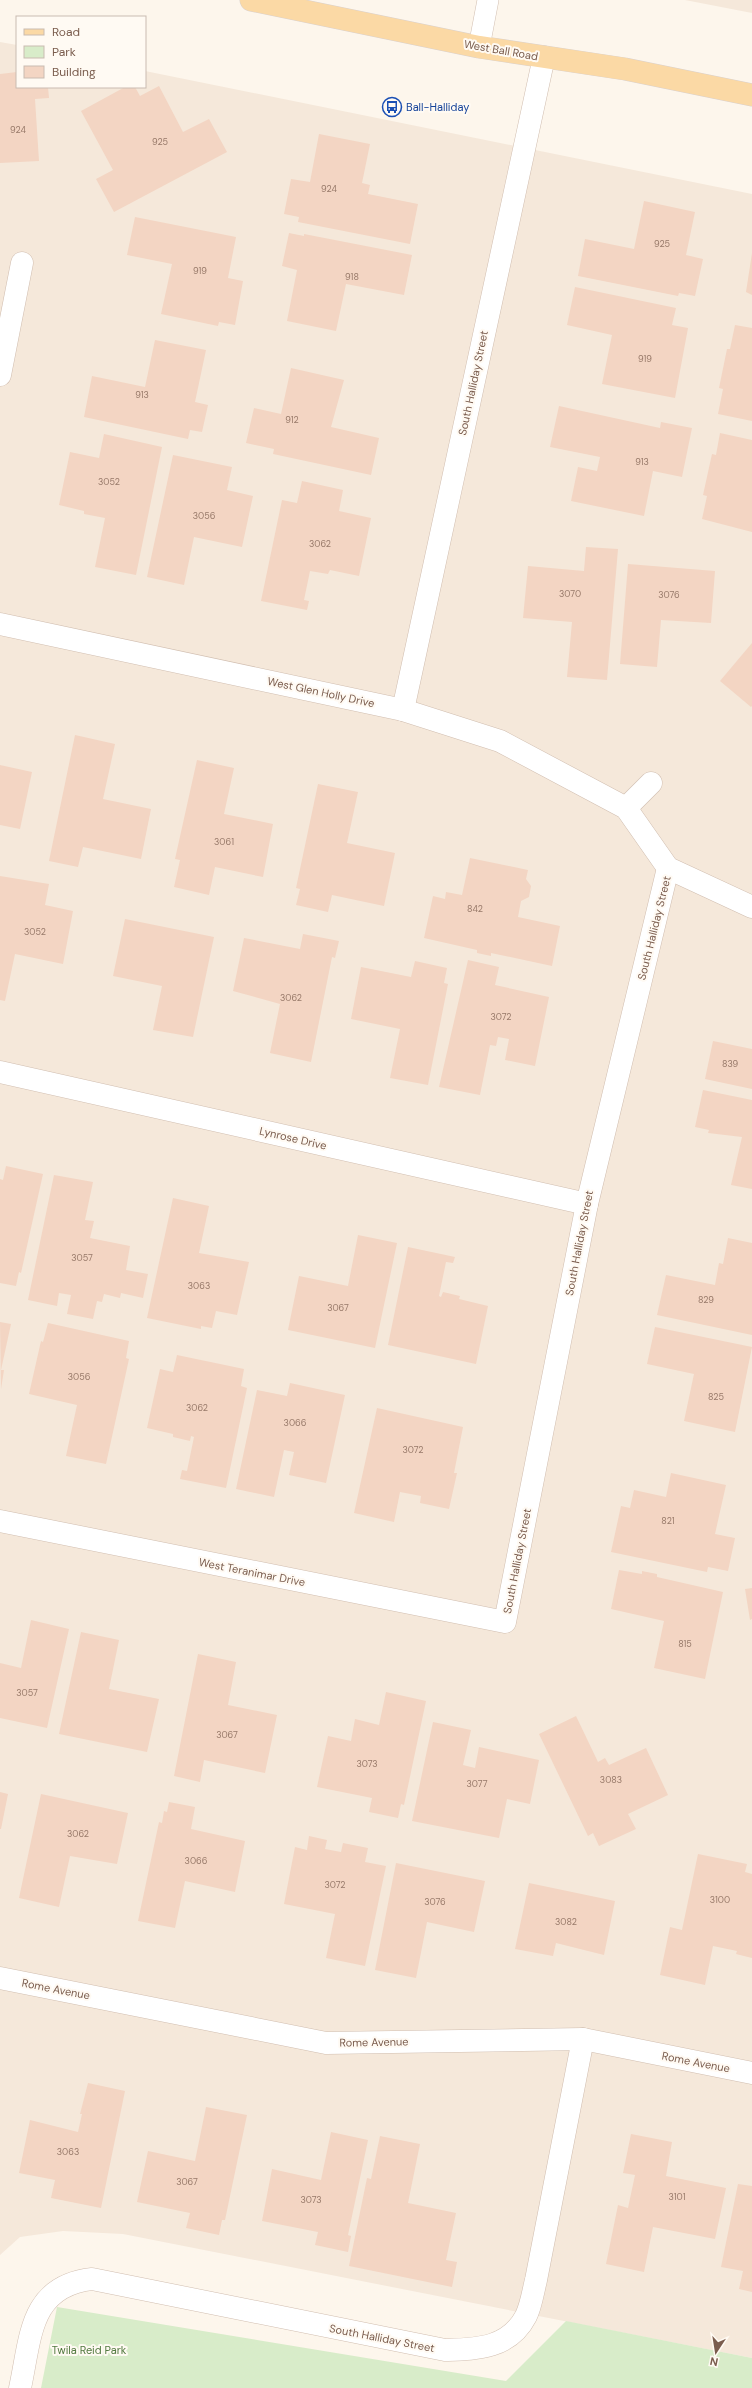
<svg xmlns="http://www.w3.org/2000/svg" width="752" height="2388" viewBox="0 0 752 2388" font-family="'DM Sans',sans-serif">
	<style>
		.residential { fill: #f5e8da }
		.green { fill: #d8ecc9 }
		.building { fill: #f3d5c3 }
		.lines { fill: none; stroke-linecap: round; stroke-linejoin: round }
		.lane-casing { stroke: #d1beb0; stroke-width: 22 }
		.street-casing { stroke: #d1beb0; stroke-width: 23 }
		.primary-casing { stroke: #dad1cd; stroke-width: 23 }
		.lane { stroke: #fff; stroke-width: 21 }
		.street { stroke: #fff; stroke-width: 22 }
		.primary { stroke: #fbd9a5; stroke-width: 22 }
		.labels { text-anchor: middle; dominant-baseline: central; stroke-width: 4; stroke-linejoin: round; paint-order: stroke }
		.number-label { font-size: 9px; fill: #987a6a }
		.street-label { font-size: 11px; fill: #7a5c4d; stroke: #fffaf3 }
		.transit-label { font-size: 11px; fill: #164399; stroke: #fffaf3; text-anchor: start }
		.park-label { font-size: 11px; fill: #537a41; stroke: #fffaf3 }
	</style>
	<rect width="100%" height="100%" fill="#fdf6ec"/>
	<g class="residential">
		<path d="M685,0H752V13Z"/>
		<path d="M0,42L17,45V87H145V71L752,194V2358L123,2234L63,2231L20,2237L0,2255Z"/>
	</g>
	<path class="green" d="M57,2307L506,2381L566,2321L752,2358V2388H41Z"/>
	<g class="building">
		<path d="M17,72V87H48L49,98L35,99L39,161L0,163V74Z"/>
		<path d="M159,86L183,132L209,119L227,152L114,212L96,179L113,170L81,111L125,87H135L140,96Z"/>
		<path d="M319,134L370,144L362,183L370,185L368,194L418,204L410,244L298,222L299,217L284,214L291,179L310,182Z"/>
		<path d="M644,201L695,212L686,255L703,259L695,296L679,293L678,296L578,276L585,239L634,249Z"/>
		<path d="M135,217L236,237L228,278L243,281L235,325L219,322L218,326L161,314L172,264L127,255Z"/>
		<path d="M289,233L304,236V234L412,255L404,295L346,284L336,331L287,321L297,270L282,266Z"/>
		<path d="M752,253V295L746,292Z"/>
		<path d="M575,287L676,308L672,325L688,328L675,398L602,384L612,335L567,325Z"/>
		<path d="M735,325L752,328V421L718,414L723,389L719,388L727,349H730Z"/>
		<path d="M155,340L206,350L195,402L208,405L202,432L190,430L188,439L84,417L92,376L145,387Z"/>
		<path d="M291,368L344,380L331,427L379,438L371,475L273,454L274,449L246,443L254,408L281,414Z"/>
		<path d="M559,406L660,428L661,422L692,428L682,477L653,471L644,516L571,501L578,467L597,471L600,457L550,447Z"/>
		<path d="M720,433L752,440V532L702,519L707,496L703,495L712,454L716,455Z"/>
		<path d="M104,434L162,447L136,575L95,567L105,518L84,514V511L59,505L70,452L99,458Z"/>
		<path d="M173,455L232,467L227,490L253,496L242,547L194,537L184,585L147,577Z"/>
		<path d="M302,481L343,490L339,511L371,518L359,576L330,570L328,574L310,571L304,600L309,601L307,610L261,601L282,500L297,503Z"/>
		<path d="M586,547L618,549L607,680L567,677L572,622L523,618L528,566L584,571Z"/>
		<path d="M628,564L715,571L711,623L661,620L657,667L620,664Z"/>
		<path d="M752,643V706L751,707L720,681Z"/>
		<path d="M75,735L115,744L103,799L151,809L141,859L83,847L78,867L49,861Z"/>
		<path d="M197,760L234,768L224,814L273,824L263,877L215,867L209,895L174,887L180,860L175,859Z"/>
		<path d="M0,765L32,772L20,829L0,825Z"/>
		<path d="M318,784L358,792L347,843L395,853L384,906L332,895L328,912L296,905L300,889L296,888Z"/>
		<path d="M470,858L528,870L526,879L531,886L529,897L521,901L518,917L560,926L552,966L491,953V956L477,953V950L424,938L433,896L445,899L446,892L462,895Z"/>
		<path d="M0,876L49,884L45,905L73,911L63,964L15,954L5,1001L0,1000Z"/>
		<path d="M125,919L214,937L193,1037L153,1030L162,986L113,976Z"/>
		<path d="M303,934L339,941L335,958L332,957L311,1062L270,1053L280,1004L233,991L244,938L300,949Z"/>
		<path d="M468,960L499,967L495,985L549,997L535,1066L505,1060L509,1039L498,1037L496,1046L490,1045L480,1095L439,1087Z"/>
		<path d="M415,961L447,968L444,983L448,984L428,1085L390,1078L400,1029L351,1019L361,967L411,977Z"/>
		<path d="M713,1041L752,1049V1089L705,1079Z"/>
		<path d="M703,1090L752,1100V1189L731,1185L742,1137L708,1133L709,1130L695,1127Z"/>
		<path d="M6,1166L43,1174L21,1273L19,1272L16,1286L0,1283V1179L3,1180Z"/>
		<path d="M54,1175L93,1182L85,1220L94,1221L90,1238L130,1246L126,1270L148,1274L143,1298L121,1293L120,1298L104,1294L102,1302L97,1301L93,1319L67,1314L71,1295L59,1293L57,1306L28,1300Z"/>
		<path d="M173,1198L209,1206L199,1253L249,1262L237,1315L216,1311L212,1328L201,1326V1329L147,1318Z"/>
		<path d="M358,1235L397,1243L375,1348L288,1330L299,1276L348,1286Z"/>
		<path d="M728,1238L752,1243V1335L657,1315L666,1275L715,1285L719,1263L723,1264Z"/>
		<path d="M408,1247L455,1257L453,1263L446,1262L439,1296L441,1297L443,1292L460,1296L459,1299L488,1306L476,1364L388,1345Z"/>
		<path d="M0,1322L11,1324L1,1370H4L1,1389Z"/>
		<path d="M48,1323L129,1341L126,1358L129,1359L106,1464L66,1456L77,1405L29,1394L41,1341L43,1342Z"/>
		<path d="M655,1327L752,1347L735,1432L684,1421L694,1374L647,1364Z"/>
		<path d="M177,1355L244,1369L241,1386L247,1388L226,1488L180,1479L182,1470L187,1471L194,1437L191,1436L190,1441L173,1437V1434L147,1428L160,1369L173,1372Z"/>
		<path d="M290,1383L345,1395L326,1483L289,1475L294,1452L284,1450L274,1497L236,1489L257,1390L287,1396Z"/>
		<path d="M377,1408L463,1427L454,1473H457L449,1509L420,1503L421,1496L400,1492L394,1522L354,1513Z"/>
		<path d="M671,1473L726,1485L715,1534L735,1538L728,1571L708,1567L707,1572L611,1552L621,1506L630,1508L634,1490L666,1497Z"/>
		<path d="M619,1570L642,1574V1571L657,1574V1577L723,1592L705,1679L654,1668L664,1621L611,1609Z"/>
		<path d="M752,1588V1619L750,1620L745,1589Z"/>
		<path d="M31,1620L69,1629L47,1728L0,1718V1663L21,1668Z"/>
		<path d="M81,1632L119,1640L109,1689L159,1699L147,1752L59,1734Z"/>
		<path d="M198,1654L236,1662L228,1705L277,1715L265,1773L204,1760L200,1782L174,1776Z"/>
		<path d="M386,1692L426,1701L404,1805L401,1804L398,1818L369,1812L372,1798L317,1787L328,1736L351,1741L355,1719L379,1725Z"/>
		<path d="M576,1716L598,1762L605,1758L609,1765L646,1748L668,1795L628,1814L636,1829L599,1846L593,1833L588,1836L539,1734Z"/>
		<path d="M433,1722L471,1730L463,1765L475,1768L479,1747L539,1760L530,1804L507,1799L499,1838L412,1821Z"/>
		<path d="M0,1792L8,1794L1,1829H0Z"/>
		<path d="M41,1794L128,1813L117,1864L70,1856L59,1907L19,1898Z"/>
		<path d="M169,1802L195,1807L191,1829L245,1841L235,1892L185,1881L175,1928L138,1921L159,1822L162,1823L164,1811L167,1812Z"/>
		<path d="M309,1836L327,1840L325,1849L341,1852L343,1843L368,1848L365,1862L386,1866L365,1966L326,1958L335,1914L284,1904L295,1847L307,1850Z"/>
		<path d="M698,1854L747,1864L745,1872L752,1874V1958L736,1954L737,1951L713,1946L705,1985L660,1975L670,1927L682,1930Z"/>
		<path d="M396,1863L485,1881L474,1932L427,1922L416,1978L375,1970Z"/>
		<path d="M529,1883L615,1901L604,1955L556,1943L553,1956L515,1949Z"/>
		<path d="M88,2083L125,2091L101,2208L51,2198L55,2180L19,2173L30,2120L78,2132L82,2114H80Z"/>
		<path d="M206,2107L247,2115L225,2220H222L219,2235L186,2228L190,2213L137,2202L148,2151L195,2161Z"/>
		<path d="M331,2132L368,2140L348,2235L351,2236L348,2252L315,2245L318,2232L262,2221L272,2169L321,2180Z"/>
		<path d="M631,2134L672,2142L666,2176L726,2188L715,2239L653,2227L644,2272L606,2264L618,2205L628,2208L635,2175L623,2173Z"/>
		<path d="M380,2136L420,2144L408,2203L456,2213L446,2260L457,2262L452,2287L349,2266L367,2178L371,2179Z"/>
		<path d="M738,2184L752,2186V2292L739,2289L743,2271L721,2267Z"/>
	</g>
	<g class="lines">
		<defs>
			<path id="lane" d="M479,47L488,0"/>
			<g id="street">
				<path d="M0,375L22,263"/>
				<path d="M0,624L403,710L500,741L626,808L668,868L752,907"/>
				<path d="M403,710L544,57"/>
				<path d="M626,808L651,783"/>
				<path d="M0,1072L587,1204"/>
				<path d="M0,1521L505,1622L587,1204L668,868"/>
				<path d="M0,1978L326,2043L583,2039L752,2073"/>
				<path d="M20,2388C31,2338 29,2286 92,2279L445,2350C476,2349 509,2349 526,2316C531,2306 533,2292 536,2280L583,2039"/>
			</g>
			<path id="primary" d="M251,0L479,47L625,69L752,95"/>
		</defs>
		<use href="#lane" class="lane-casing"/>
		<use href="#street" class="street-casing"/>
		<use href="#primary" class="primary-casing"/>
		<use href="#lane" class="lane"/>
		<use href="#street" class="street"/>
		<use href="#primary" class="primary"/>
	</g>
	<defs>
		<symbol id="bus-ring" viewBox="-11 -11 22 22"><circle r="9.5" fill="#fffaf3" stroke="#1a4fb4" stroke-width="1.5"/><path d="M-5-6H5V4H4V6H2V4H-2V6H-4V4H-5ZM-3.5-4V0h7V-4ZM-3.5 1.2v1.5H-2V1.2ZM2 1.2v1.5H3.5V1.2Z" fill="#1a4fb4"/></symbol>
	</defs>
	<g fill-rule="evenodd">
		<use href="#bus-ring" x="381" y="96" width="22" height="22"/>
	</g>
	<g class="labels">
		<g class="number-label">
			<text x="18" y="130">924</text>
			<text x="160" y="142">925</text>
			<text x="329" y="189">924</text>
			<text x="662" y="244">925</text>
			<text x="200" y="271">919</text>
			<text x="352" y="277">918</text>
			<text x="645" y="359">919</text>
			<text x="142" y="395">913</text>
			<text x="292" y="420">912</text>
			<text x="642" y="462">913</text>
			<text x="109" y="482">3052</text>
			<text x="204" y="516">3056</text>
			<text x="320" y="544">3062</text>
			<text x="570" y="594">3070</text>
			<text x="669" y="595">3076</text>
			<text x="224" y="842">3061</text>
			<text x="475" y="909">842</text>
			<text x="35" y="932">3052</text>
			<text x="291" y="998">3062</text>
			<text x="501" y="1017">3072</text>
			<text x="730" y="1064">839</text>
			<text x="82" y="1258">3057</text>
			<text x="199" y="1286">3063</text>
			<text x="706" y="1300">829</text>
			<text x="338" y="1308">3067</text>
			<text x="79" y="1377">3056</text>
			<text x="716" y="1397">825</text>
			<text x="197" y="1408">3062</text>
			<text x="295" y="1423">3066</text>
			<text x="413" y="1450">3072</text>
			<text x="668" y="1521">821</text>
			<text x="685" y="1644">815</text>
			<text x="27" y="1693">3057</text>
			<text x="227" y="1735">3067</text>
			<text x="367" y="1764">3073</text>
			<text x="611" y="1780">3083</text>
			<text x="477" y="1784">3077</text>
			<text x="78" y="1834">3062</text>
			<text x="196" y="1861">3066</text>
			<text x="335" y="1885">3072</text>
			<text x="720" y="1900">3100</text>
			<text x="435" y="1902">3076</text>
			<text x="566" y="1922">3082</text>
			<text x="68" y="2152">3063</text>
			<text x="187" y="2182">3067</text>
			<text x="677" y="2197">3101</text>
			<text x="311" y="2200">3073</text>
		</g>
		<g class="street-label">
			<text transform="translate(501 50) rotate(10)">West Ball Road</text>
			<text transform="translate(473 383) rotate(-78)">South Halliday Street</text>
			<text transform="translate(321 692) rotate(12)">West Glen Holly Drive</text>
			<text transform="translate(654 928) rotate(-76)">South Halliday Street</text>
			<text transform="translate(293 1138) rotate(13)">Lynrose Drive</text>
			<text transform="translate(579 1243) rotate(-79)">South Halliday Street</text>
			<text transform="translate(517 1561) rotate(-79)">South Halliday Street</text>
			<text transform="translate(252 1572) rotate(11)">West Teranimar Drive</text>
			<text transform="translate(56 1989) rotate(11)">Rome Avenue</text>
			<text transform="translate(374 2042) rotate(-1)">Rome Avenue</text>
			<text transform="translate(696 2062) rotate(11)">Rome Avenue</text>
			<text transform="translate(382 2338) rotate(11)">South Halliday Street</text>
		</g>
		<g class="transit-label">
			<text x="406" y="107">Ball-Halliday</text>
		</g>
		<g class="park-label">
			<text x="89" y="2350">Twila Reid Park</text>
		</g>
	</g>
	<rect x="16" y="16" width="130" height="72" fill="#fffaf3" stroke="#cabbb1"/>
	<rect x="24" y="29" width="20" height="6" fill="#fbd9a5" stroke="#cabbb1"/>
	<text x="52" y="36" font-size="12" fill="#7a5c4d">Road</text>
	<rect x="24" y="46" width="20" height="12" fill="#d8ecc9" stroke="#cabbb1"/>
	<text x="52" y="56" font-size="12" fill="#7a5c4d">Park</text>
	<rect x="24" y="66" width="20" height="12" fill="#f3d5c3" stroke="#cabbb1"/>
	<text x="52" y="76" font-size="12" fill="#7a5c4d">Building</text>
	<g transform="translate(716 2352) rotate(192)" stroke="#fffaf3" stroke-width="3" paint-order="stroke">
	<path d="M0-3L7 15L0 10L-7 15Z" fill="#7a5c4d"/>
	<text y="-6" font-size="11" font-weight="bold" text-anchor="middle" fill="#7a5c4d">N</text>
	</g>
</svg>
